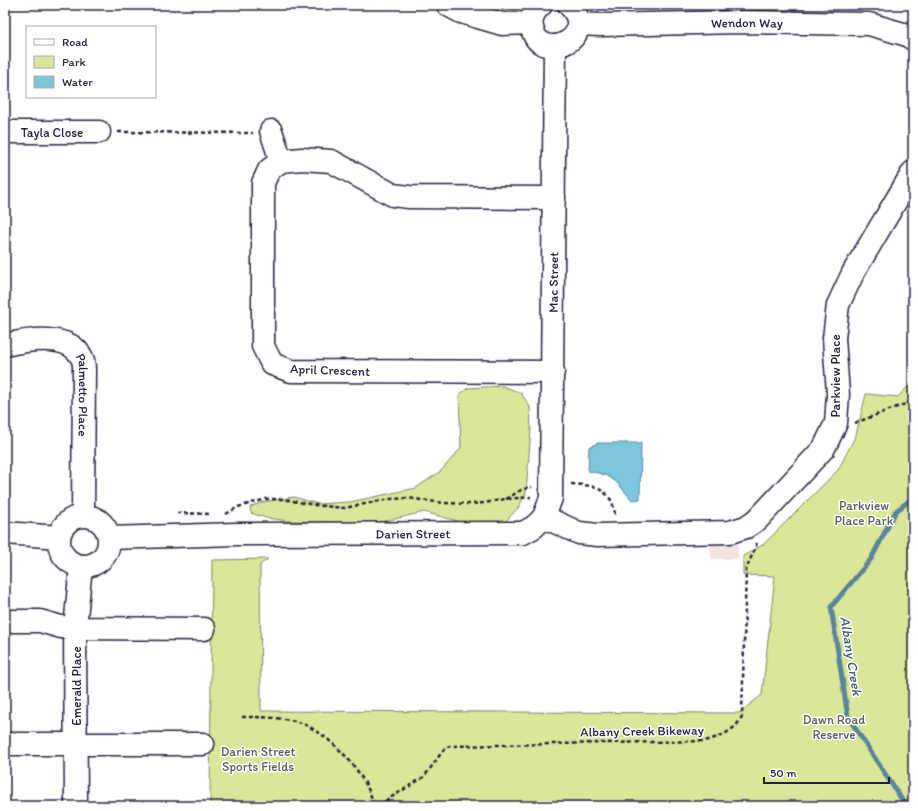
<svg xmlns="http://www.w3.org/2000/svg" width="918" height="811" viewBox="0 0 918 811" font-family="Itim,sans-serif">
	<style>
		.built { fill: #f4e3e2 }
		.green { fill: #dbe699; stroke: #7e846a }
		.water { fill: #7cc6dc; stroke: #58849c }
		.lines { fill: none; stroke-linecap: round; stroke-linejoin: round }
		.stream { stroke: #58849c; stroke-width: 5 }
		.minor-casing { stroke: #22223b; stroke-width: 25 }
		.path { stroke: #22223b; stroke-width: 2.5; stroke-dasharray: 4 3; stroke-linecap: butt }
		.minor { stroke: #fff; stroke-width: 22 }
		.labels { text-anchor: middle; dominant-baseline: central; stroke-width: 3; stroke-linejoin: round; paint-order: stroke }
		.street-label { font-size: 13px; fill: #22223b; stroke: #fff }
		.park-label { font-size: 13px; fill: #5a5d57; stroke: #fff }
		.water-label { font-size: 14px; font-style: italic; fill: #425b73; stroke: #fff }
	</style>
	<rect width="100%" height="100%" fill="#fff"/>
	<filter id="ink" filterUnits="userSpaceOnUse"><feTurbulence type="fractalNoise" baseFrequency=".025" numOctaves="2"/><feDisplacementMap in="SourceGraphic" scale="8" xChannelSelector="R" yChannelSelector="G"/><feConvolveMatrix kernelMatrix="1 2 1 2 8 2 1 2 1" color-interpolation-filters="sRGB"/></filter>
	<g filter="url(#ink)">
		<path class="built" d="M710,541H738V559H711Z"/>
		<g class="green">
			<path d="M913,381V806H210L212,560L268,559L260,565L261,711L739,713L762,695L775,576L743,575V556L764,544L838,470L856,435L866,394L898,397Z"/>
			<path d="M503,386L521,393L530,407L531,429L526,493L518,508L505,522L480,527L424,512L377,523L290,521L266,518L251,513L250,507L263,502L294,497L318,504L350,502L416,488L441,471L461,448L459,395L468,388Z"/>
		</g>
		<path class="water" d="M598,443H641L640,499L632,500C616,482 614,475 588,471L589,447Z"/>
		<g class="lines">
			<path class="stream" d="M906,806L848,717L831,607L871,559L896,511L913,498"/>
			<defs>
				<g id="minor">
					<path d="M448,5L461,12L502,24L531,23"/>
					<path d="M541,5C534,11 530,18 532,27C538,66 602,38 569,5"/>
					<path id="s1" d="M578,24L600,25L743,22L869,24L907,35L913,39"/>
					<path d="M271,131L281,161"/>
					<path id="s2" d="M5,132H99"/>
					<path id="s3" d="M5,345C27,340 70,332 82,358C84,361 84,366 84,370L83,515"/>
					<path d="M553,372L291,371L272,364L263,346V183L269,170L281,161L302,159L331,161L393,195L409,197L554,198"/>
					<circle cx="84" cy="541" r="25"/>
					<path id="s4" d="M544,517L551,498L555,47"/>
					<path d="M5,533L59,537"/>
					<path id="s5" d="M110,538L236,534L523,533L534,527L544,517L579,533L598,535L730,532L746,527L758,519L824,448L836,423L838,394L834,338L838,305L853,273L913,172"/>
					<path d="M5,621H40L61,627L75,628L204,629"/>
					<path d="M5,744H203"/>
					<path d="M76,806L75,628L80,576L82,566"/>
				</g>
			</defs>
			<use href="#minor" class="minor-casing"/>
			<g class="path">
				<path d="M118,132L253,133"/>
				<path d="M855,423L913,401"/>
				<path d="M571,484C595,485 613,489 615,516"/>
				<path d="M506,499L521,490L532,487"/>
				<path d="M177,513L211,514"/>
				<path d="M226,514L238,507L266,499H283L314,505L344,508L390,499L408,498L443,503L468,504L484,503L505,499L531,497"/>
				<path d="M242,717C259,717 277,717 294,721C327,729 367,773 374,806"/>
				<path d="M380,806L382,803L424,777L445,748L450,746L705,741C719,737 736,731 742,716L746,570L757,543"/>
			</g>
			<use href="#minor" class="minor"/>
		</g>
	</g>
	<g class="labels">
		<g class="street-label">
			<text stroke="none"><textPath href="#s1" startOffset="169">Wendon Way</textPath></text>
			<text stroke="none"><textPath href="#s2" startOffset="47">Tayla Close</textPath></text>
			<text stroke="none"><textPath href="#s4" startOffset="236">Mac Street</textPath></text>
			<text transform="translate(330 370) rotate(2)">April Crescent</text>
			<text transform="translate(835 376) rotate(-90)">Parkview Place</text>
			<text stroke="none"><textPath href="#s3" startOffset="121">Palmetto Place</textPath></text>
			<text stroke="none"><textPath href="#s5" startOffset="303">Darien Street</textPath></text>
			<text transform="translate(76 686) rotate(-90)">Emerald Place</text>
			<text transform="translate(642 731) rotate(-1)">Albany Creek Bikeway</text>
		</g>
		<g class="park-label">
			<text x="864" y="505">Parkview<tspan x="864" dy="15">Place Park</tspan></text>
			<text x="834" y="719">Dawn Road<tspan x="834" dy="15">Reserve</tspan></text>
			<text x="258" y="751">Darien Street<tspan x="258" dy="15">Sports Fields</tspan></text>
		</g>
		<g class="water-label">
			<text transform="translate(851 656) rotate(81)">Albany Creek</text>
		</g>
	</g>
	<rect width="918" height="811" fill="none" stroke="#fff" stroke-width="20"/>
	<rect x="10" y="10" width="898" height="791" fill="none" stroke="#22223b" stroke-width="1.5" filter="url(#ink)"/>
	<rect x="26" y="26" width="130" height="72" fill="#ffffff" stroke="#a7a7b1"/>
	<rect x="34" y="39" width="20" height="6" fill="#ffffff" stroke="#a7a7b1"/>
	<text x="62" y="46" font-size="12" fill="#22223b">Road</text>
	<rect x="34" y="56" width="20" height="12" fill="#dbe699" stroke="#a7a7b1"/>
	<text x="62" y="66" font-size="12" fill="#22223b">Park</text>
	<rect x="34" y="76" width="20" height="12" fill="#7cc6dc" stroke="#a7a7b1"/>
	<text x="62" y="86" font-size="12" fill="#22223b">Water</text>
	<path d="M764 777v6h125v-6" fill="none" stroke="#22223b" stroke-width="2"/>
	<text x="770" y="777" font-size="12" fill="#22223b" stroke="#ffffff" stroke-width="3" paint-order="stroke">50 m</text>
</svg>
